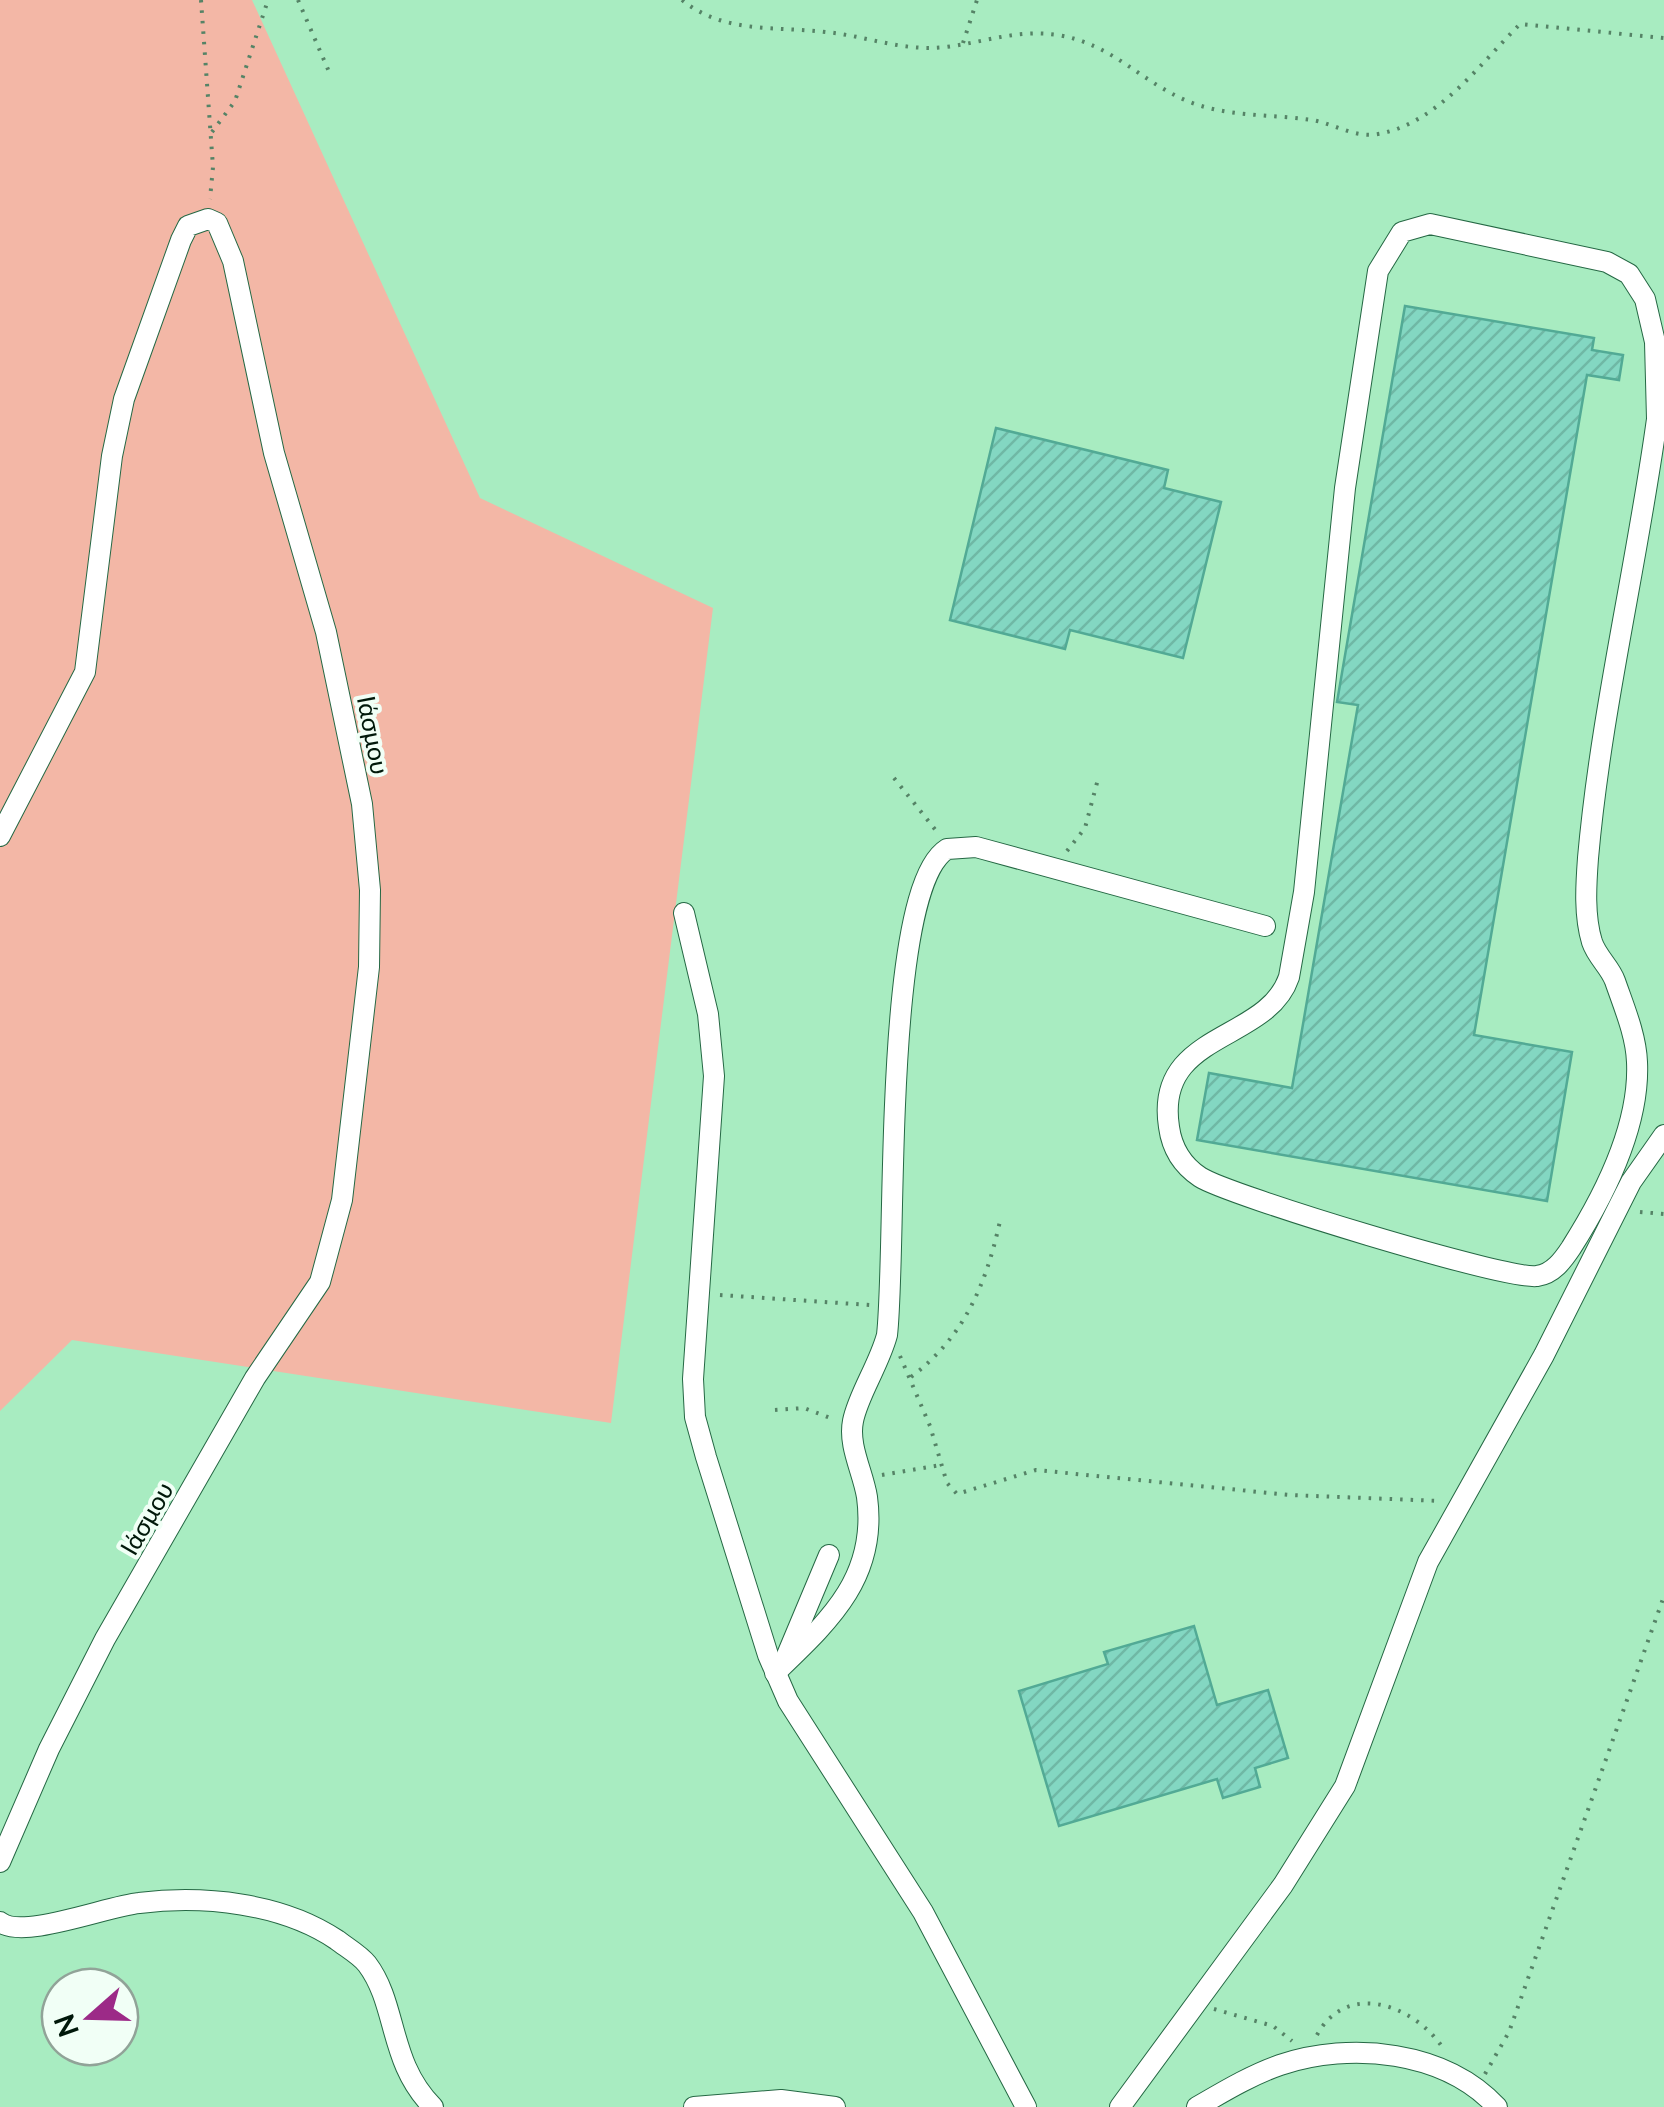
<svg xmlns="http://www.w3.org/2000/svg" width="1664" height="2107" viewBox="0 0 1664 2107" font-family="Lato,sans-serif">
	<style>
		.green { fill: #f3b7a6 }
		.building { fill: url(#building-hatch); stroke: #52aa95; stroke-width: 2.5 }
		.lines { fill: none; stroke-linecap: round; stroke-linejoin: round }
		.minor-casing { stroke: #256844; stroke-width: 22 }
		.path { stroke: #558366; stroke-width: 4; stroke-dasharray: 2.5 8; stroke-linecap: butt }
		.minor { stroke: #fff; stroke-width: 20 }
		.labels { text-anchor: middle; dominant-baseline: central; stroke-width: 8; stroke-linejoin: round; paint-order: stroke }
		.street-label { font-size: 25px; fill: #00180a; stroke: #f1fff6 }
	</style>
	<defs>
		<pattern id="building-hatch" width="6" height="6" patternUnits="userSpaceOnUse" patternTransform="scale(2.5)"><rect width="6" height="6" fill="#83d7c2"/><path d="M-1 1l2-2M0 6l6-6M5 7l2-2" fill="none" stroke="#6fb8a5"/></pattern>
	</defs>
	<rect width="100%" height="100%" fill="#a8ecc1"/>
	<path class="green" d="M0,0H252L480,498L713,608L611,1423L72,1340L0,1411Z"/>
	<g class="building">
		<path d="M1405,306L1594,338L1592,350L1623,355L1619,380L1587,375L1474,1035L1572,1052L1547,1201L1197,1140L1209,1073L1292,1088L1358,705L1337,702Z"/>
		<path d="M996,428L1168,470L1164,488L1221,502L1183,658L1070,630L1065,649L950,620Z"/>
		<path d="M1194,1626L1217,1705L1268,1690L1288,1758L1255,1768L1260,1787L1223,1798L1217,1779L1059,1826L1019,1691L1108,1664L1104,1652Z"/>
	</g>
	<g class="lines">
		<defs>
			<g id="minor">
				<path d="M1430,224L1607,262L1629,274L1645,299L1655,342L1657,419C1637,565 1601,711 1588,858C1586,885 1584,916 1592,942C1597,957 1610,967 1615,981C1624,1007 1636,1035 1637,1062C1640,1125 1604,1196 1571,1248C1563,1260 1553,1274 1537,1276C1510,1281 1227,1195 1200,1177C1182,1165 1172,1149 1169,1127C1154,1031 1267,1043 1289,977L1304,892L1345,488L1378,271L1402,232Z"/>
				<path d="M0,836L85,672L112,456L124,399L181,240L188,226L208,219L217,223L233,261L274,453L326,632L362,804L370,890L369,967L342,1200L320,1282L255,1378L105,1639L49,1749L0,1862"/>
				<path d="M684,913L708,1014L714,1076L693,1379L695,1417L706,1457L768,1655L788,1701L923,1912L1026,2107"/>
				<path d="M787,1655L829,1555"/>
				<path d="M775,1673C828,1622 878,1578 867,1497C863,1472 848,1446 853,1421C858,1395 879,1365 887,1335C897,1250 882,890 947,849L976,847L1265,926"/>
				<path d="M0,1922C22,1940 108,1906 139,1903C204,1895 282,1903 337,1940C346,1947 360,1955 367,1964C398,2005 388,2062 433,2107"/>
				<path d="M694,2107L781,2100L835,2107"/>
				<path d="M1120,2107L1283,1885L1345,1786L1428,1562L1544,1355L1631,1182L1664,1135"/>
				<path d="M1197,2107C1223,2092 1251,2075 1280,2065C1351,2041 1445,2051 1497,2107"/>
			</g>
		</defs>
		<use href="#minor" class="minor-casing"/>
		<g class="path">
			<path d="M201,0L213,167L210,199"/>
			<path d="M298,0L330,74"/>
			<path d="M682,0C724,34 775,26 826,32C867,36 903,52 946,47C985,42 1018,29 1058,35C1112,44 1139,80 1185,100C1223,117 1271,114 1312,120C1335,124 1354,138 1378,134C1437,124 1480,64 1520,24L1664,38"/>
			<path d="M963,43L977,0"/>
			<path d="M212,132L235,101L268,0"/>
			<path d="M894,778L938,833"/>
			<path d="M1067,851L1085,828L1098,779"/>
			<path d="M1640,1212L1664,1214"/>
			<path d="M720,1295L870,1305"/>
			<path d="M900,1356L930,1426L947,1483L957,1494L1036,1470L1290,1495L1441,1501"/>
			<path d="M911,1377C964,1337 986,1285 1000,1221"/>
			<path d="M775,1410L804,1408L833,1419"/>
			<path d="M882,1475L941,1465"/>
			<path d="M1214,2009L1273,2026L1292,2041"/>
			<path d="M1317,2035C1347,1980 1414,2005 1443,2048"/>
			<path d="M1485,2074L1509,2032L1664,1596"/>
		</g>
		<use href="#minor" class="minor"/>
	</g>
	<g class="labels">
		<g class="street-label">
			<text transform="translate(374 735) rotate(79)">Ιάσμου</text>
			<text transform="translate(146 1518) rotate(-60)">Ιάσμου</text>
		</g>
	</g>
	<g transform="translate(90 2017) rotate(250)"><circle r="48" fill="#f1fff6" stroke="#91a398" stroke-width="2.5"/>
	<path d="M0-8L18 38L0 25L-18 38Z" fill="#9c2a87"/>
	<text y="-15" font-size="28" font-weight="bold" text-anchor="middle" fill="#00180a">N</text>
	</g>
</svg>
